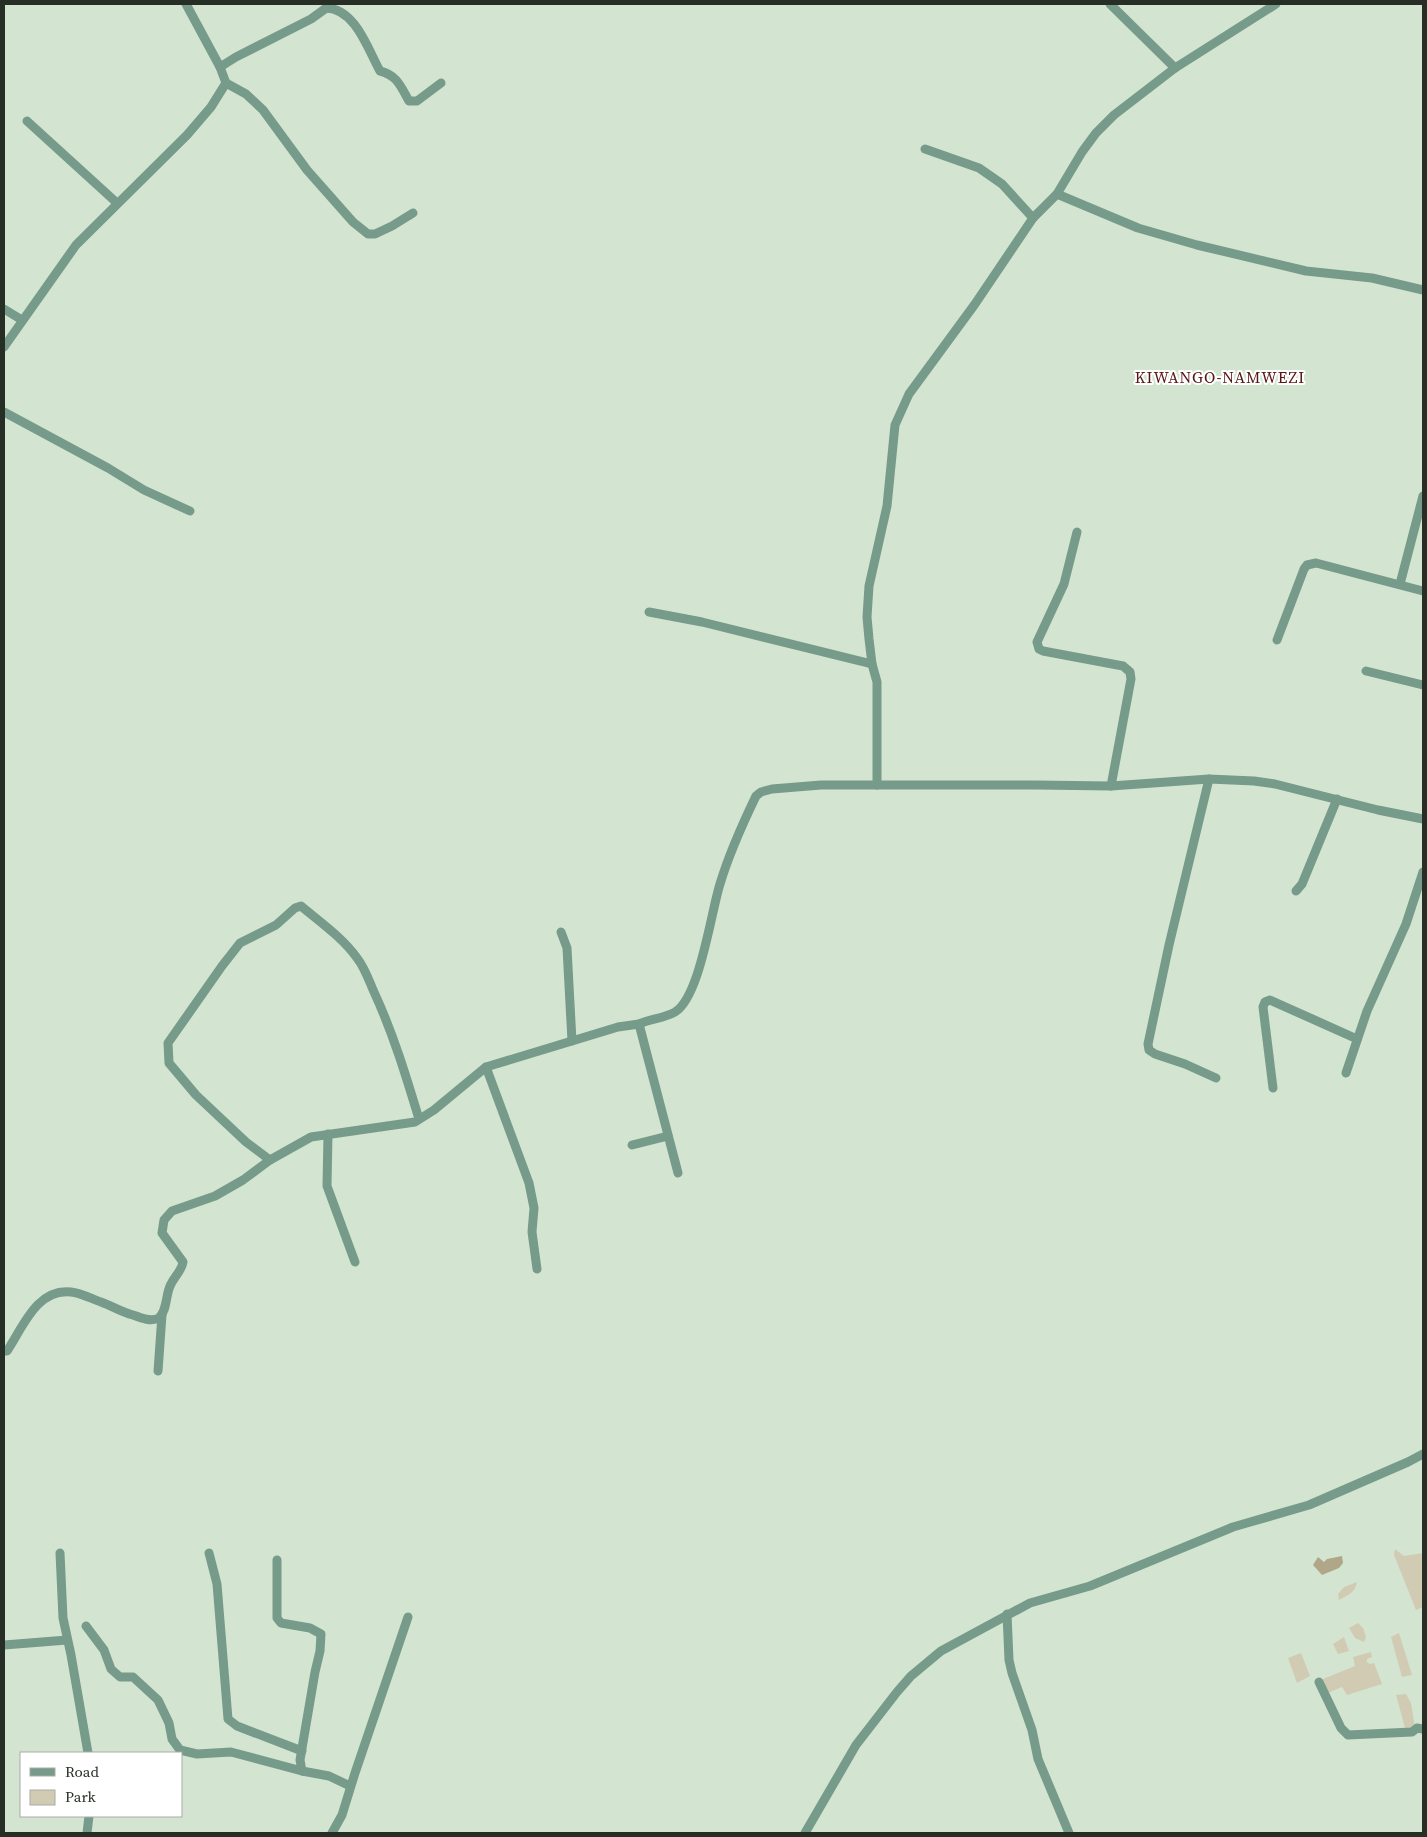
<svg xmlns="http://www.w3.org/2000/svg" width="1427" height="1837" viewBox="0 0 1427 1837" font-family="'Source Serif 4',serif">
	<style>
		.green { fill: #d2cbb3 }
		.forest { fill: #b0a788 }
		.lines { fill: none; stroke-linecap: round; stroke-linejoin: round }
		.minor { stroke: #779b8a; stroke-width: 9 }
		.labels { text-anchor: middle; dominant-baseline: central; stroke-width: 4; stroke-linejoin: round; paint-order: stroke }
		.quarter-label { font-size: 16px; letter-spacing: 1px; fill: #591515; stroke: #fff }
	</style>
	<rect width="100%" height="100%" fill="#d3e5d1"/>
	<g class="green">
		<path d="M1395,1549L1404,1556L1423,1553V1607L1416,1610L1394,1555Z"/>
		<path d="M1357,1582C1355,1593 1348,1595 1339,1600L1338,1594L1344,1587Z"/>
		<path d="M1358,1623L1363,1628L1366,1637L1364,1642L1355,1638L1349,1628Z"/>
		<path d="M1399,1633L1412,1675L1402,1677L1391,1637Z"/>
		<path d="M1344,1637L1349,1651L1338,1654L1333,1644Z"/>
		<path d="M1371,1652L1372,1657L1367,1659V1662L1370,1664L1374,1663L1382,1684L1347,1695L1342,1687L1328,1693L1323,1679L1355,1666L1353,1657Z"/>
		<path d="M1301,1653L1310,1676L1297,1683L1288,1658Z"/>
		<path d="M1406,1694L1411,1703L1415,1728H1405L1396,1695Z"/>
	</g>
	<path class="forest" d="M1342,1556L1343,1563L1339,1568L1322,1575L1313,1565L1318,1557L1324,1562L1327,1559Z"/>
	<g class="lines">
		<g class="minor">
			<path d="M1110,4L1175,68"/>
			<path d="M326,8C356,9 368,50 380,71C397,75 401,87 409,101H417L441,83"/>
			<path d="M220,67L236,57L311,19L329,6"/>
			<path d="M226,83L246,94L263,110L307,170L353,222L368,234H375L392,226L413,213"/>
			<path d="M27,121L117,203"/>
			<path d="M925,149L979,168L1002,184L1033,218"/>
			<path d="M1057,194L1138,228L1197,245L1306,271L1372,278L1423,290"/>
			<path d="M4,309L22,320"/>
			<path d="M4,347L76,245L187,135L211,107L226,83L220,67L186,4"/>
			<path d="M4,412L108,468L144,490L190,511"/>
			<path d="M1077,532L1064,584L1037,642L1039,649L1043,651L1123,666L1130,672L1131,679L1111,786"/>
			<path d="M1400,584L1423,496"/>
			<path d="M649,612L702,622L872,664"/>
			<path d="M1277,640L1304,569L1307,565L1316,563L1423,591"/>
			<path d="M1366,671L1423,685"/>
			<path d="M1209,779L1169,945L1148,1044L1149,1050L1155,1054L1185,1064L1216,1078"/>
			<path d="M877,785V682L872,664L869,639L867,617L869,586L887,506L895,425L909,394L975,304L1033,218L1057,194L1082,152L1096,133L1114,115L1175,68L1276,4"/>
			<path d="M1296,891L1302,884L1337,799"/>
			<path d="M561,932L567,948L572,1041"/>
			<path d="M486,1067L529,1183L534,1208L532,1232L537,1269"/>
			<path d="M1346,1073L1367,1011L1406,924L1423,872"/>
			<path d="M1273,1088L1263,1007L1265,1002L1270,1000L1357,1039"/>
			<path d="M328,1134L327,1186L355,1262"/>
			<path d="M632,1145L668,1136"/>
			<path d="M270,1160L246,1142L196,1095L169,1063L168,1043L222,966L240,943L276,925L295,908L301,906C320,922 343,938 357,958C365,968 369,981 374,992C393,1033 406,1076 419,1119"/>
			<path d="M678,1173L639,1024C650,1019 665,1018 675,1012C700,997 711,912 720,884C729,854 742,825 756,796L761,792L772,789L821,785H1036L1111,786L1209,779L1254,781L1275,784L1378,810L1423,819"/>
			<path d="M4,1351H7C23,1327 37,1288 71,1292C81,1293 92,1299 101,1302C112,1306 121,1312 133,1315C141,1318 151,1322 159,1318C168,1309 165,1295 171,1284C175,1276 182,1270 183,1262L162,1233L164,1220L172,1211L215,1196L243,1180L270,1160L311,1137L415,1122L434,1110L486,1067L618,1027L639,1024"/>
			<path d="M158,1371L162,1315"/>
			<path d="M60,1553L63,1618L71,1655L88,1753"/>
			<path d="M209,1553L217,1584L228,1719L237,1726L302,1751"/>
			<path d="M277,1560V1618L281,1623L310,1628L321,1634L320,1651L315,1672L300,1760L302,1771L329,1776L350,1786"/>
			<path d="M1007,1614L1009,1660L1012,1673L1032,1730L1038,1759L1069,1833"/>
			<path d="M86,1626L104,1650L111,1669L120,1677H133L158,1700L169,1723L172,1739L180,1750L197,1754L231,1752L302,1771"/>
			<path d="M4,1645L67,1640"/>
			<path d="M1319,1682L1341,1728L1348,1735L1412,1732L1417,1728L1423,1729"/>
			<path d="M87,1833L89,1816"/>
			<path d="M332,1833L342,1815L355,1773L408,1617"/>
			<path d="M805,1833L856,1745L897,1692L911,1676L941,1651L1030,1603L1090,1586L1233,1527L1309,1505L1408,1462L1423,1454"/>
		</g>
	</g>
	<g class="labels">
		<g class="quarter-label">
			<text x="1220" y="377">KIWANGO-NAMWEZI</text>
		</g>
	</g>
	<rect width="1427" height="1837" fill="none" stroke="#272e26" stroke-width="10"/>
	<rect x="20" y="1752" width="162" height="65" fill="#ffffff" stroke="#a9aba8"/>
	<rect x="30" y="1768" width="25" height="8" fill="#779b8a" stroke="#a9aba8"/>
	<text x="65" y="1777" font-size="15" fill="#272e26">Road</text>
	<rect x="30" y="1790" width="25" height="15" fill="#d2cbb3" stroke="#a9aba8"/>
	<text x="65" y="1802" font-size="15" fill="#272e26">Park</text>
</svg>
